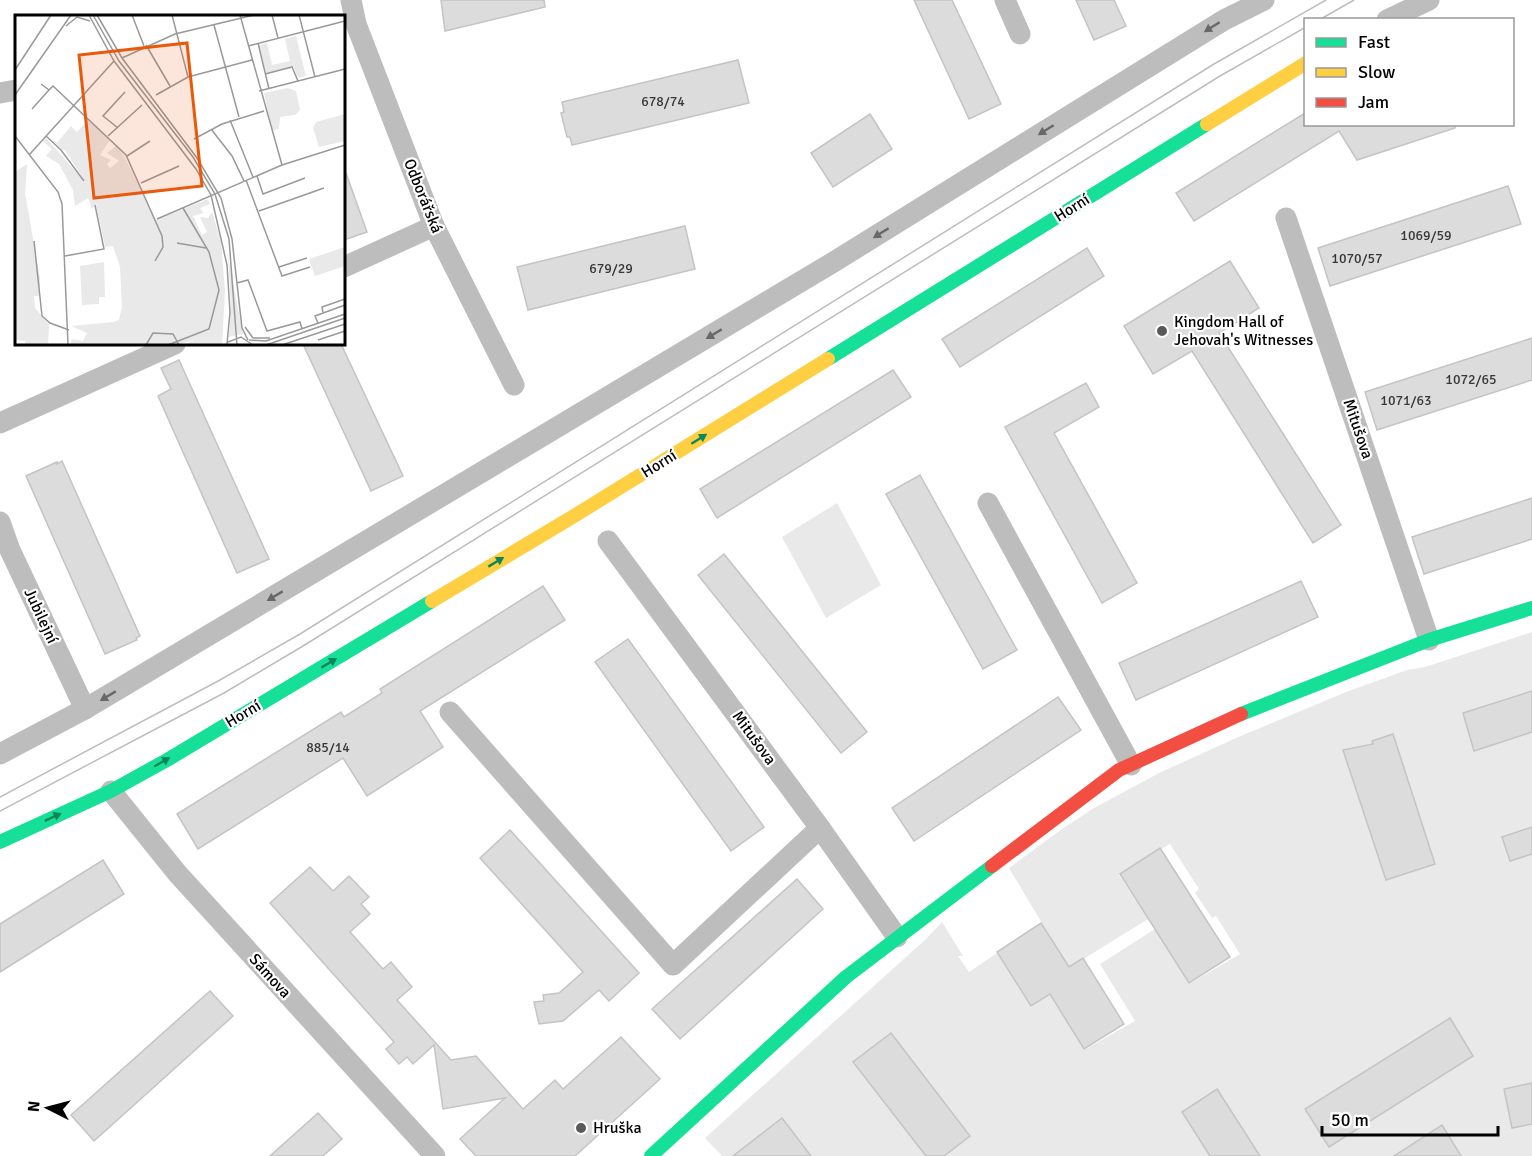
<svg xmlns="http://www.w3.org/2000/svg" width="1532" height="1156" viewBox="0 0 1532 1156" font-family="Signika,sans-serif">
	<style>
		.green { fill: #e9e9e9 }
		.building { fill: #dcdcdc; stroke: #c4c4c4; stroke-width: 1.5 }
		.lines { fill: none; stroke-linecap: round; stroke-linejoin: round }
		.street { stroke: #bdbdbd; stroke-width: 21 }
		.fast { stroke: #16e098; stroke-width: 14 }
		.slow { stroke: #ffcf43; stroke-width: 14 }
		.jam { stroke: #f24e42; stroke-width: 14 }
		.tram { stroke: #bdbdbd; stroke-width: 1.5 }
		.oneway { fill: #686868 }
		.oneway2 { fill: #0d865b }
		.poi-dot { fill: #595959; stroke: #fff; stroke-width: 2 }
		.labels { text-anchor: middle; dominant-baseline: central; stroke-width: 4.5; stroke-linejoin: round; paint-order: stroke }
		.number-label { font-size: 14px; fill: #373737 }
		.street-label { font-size: 16px; fill: #000; stroke: #fff }
		.poi-label { font-size: 16px; fill: #000; stroke: #fff; text-anchor: start }
		.inset-road { fill: none; stroke: #999; stroke-width: 1.5 }
		.view { fill: #e8590c; fill-opacity: 0.15; stroke: #e8590c; stroke-width: 3 }
		.inset-edge { fill: none; stroke: #000; stroke-width: 3 }
	</style>
	<rect width="100%" height="100%" fill="#fff"/>
	<g class="green">
		<path d="M837,503L881,585L826,618L782,537Z"/>
		<path d="M1532,632V1156H722L705,1138L926,939L942,922L963,956H958L969,972L997,953L1031,1007L1050,995L1084,1050L1135,1021L1100,964L1155,929L1189,984L1240,954L1216,916L1212,918L1195,893L1199,889L1170,844L1119,875L1148,919L1069,968L1009,868L1062,829L1094,808L1159,773L1236,738L1346,692L1407,670L1425,667Z"/>
	</g>
	<g class="building">
		<path d="M441,0H544L545,7L445,31Z"/>
		<path d="M914,0H952L1001,104L969,119Z"/>
		<path d="M1076,0H1114L1126,26L1094,40Z"/>
		<path d="M738,60L749,103L572,145L570,137H567L561,113L564,112L562,102Z"/>
		<path d="M1305,113V124H1455V128L1357,160L1339,131L1194,221L1176,193Z"/>
		<path d="M870,114L892,149L833,187L811,153Z"/>
		<path d="M346,173L367,232L344,240V174Z"/>
		<path d="M1508,186L1521,224L1330,286L1318,248Z"/>
		<path d="M685,226L695,269L528,310L517,267Z"/>
		<path d="M1087,248L1104,276L960,367L942,339Z"/>
		<path d="M1230,261L1259,308L1219,333L1341,525L1313,543L1192,351L1153,374L1124,326Z"/>
		<path d="M1532,338V380L1377,430L1365,392Z"/>
		<path d="M303,344H341L403,476L371,491Z"/>
		<path d="M179,360L269,559L237,573L158,396L171,389L161,368Z"/>
		<path d="M893,370L911,397L717,518L700,489Z"/>
		<path d="M1086,383L1099,407L1054,433L1137,583L1102,603L1005,427Z"/>
		<path d="M62,461L140,636L136,638L137,640L105,654L26,476L57,462V464Z"/>
		<path d="M920,475L1017,650L983,669L886,494Z"/>
		<path d="M1532,498V539L1424,574L1412,537Z"/>
		<path d="M724,554L867,732L841,753L698,575Z"/>
		<path d="M1301,581L1318,617L1136,700L1119,663Z"/>
		<path d="M543,586L565,620L420,711L443,747L367,796L343,758L198,849L177,814L341,712L344,717L382,693L380,689Z"/>
		<path d="M628,639L764,827L731,851L595,662Z"/>
		<path d="M1532,691V732L1474,751L1463,713Z"/>
		<path d="M1058,697L1081,730L914,841L892,808Z"/>
		<path d="M1393,734L1435,864L1386,880L1343,750L1373,744L1372,741Z"/>
		<path d="M1532,827V854L1510,861L1502,837Z"/>
		<path d="M510,830L639,973L609,1001L599,990L563,1021L539,1024L534,1002L544,1001L543,995L559,993L583,972L480,858Z"/>
		<path d="M1160,848L1230,957L1189,983L1120,874Z"/>
		<path d="M103,860L124,894L0,972V924Z"/>
		<path d="M310,867L333,891L349,876L369,897L361,904L370,914L350,932L383,969L391,962L412,987L397,1000L451,1060L476,1056L523,1109L555,1080L563,1089L621,1037L660,1079L575,1156H476L460,1139L505,1098L443,1109L434,1045L413,1064L407,1057L399,1064L386,1049L394,1042L270,903Z"/>
		<path d="M797,879L823,909L680,1039L652,1009Z"/>
		<path d="M1041,923L1069,967L1083,958L1124,1024L1084,1049L1050,994L1031,1006L997,952Z"/>
		<path d="M210,991L233,1016L94,1141L71,1115Z"/>
		<path d="M1450,1018L1473,1056L1329,1147L1305,1109Z"/>
		<path d="M891,1033L970,1136L944,1156H926L853,1062Z"/>
		<path d="M1532,1083V1124L1512,1128L1504,1089Z"/>
		<path d="M1217,1089L1260,1156H1210L1182,1112Z"/>
		<path d="M318,1113L342,1139L323,1156H270Z"/>
		<path d="M782,1118L811,1156H733Z"/>
		<path d="M1442,1125L1461,1156H1394Z"/>
	</g>
	<g class="lines">
		<g class="street">
			<path d="M351,0L356,24L434,226L514,385"/>
			<path d="M1005,0L1020,34"/>
			<path d="M1387,20L1429,0"/>
			<path d="M0,93L16,90"/>
			<path d="M1286,218L1429,640"/>
			<path d="M344,267L434,226"/>
			<path d="M0,423L175,344"/>
			<path d="M988,503L1131,765"/>
			<path d="M0,522L10,550L85,709"/>
			<path d="M608,541L820,828L897,937"/>
			<path d="M450,712L673,965L820,828"/>
			<path d="M0,754L85,709L832,263L1224,20L1264,0"/>
			<path d="M111,791L177,873L435,1156"/>
		</g>
		<g class="fast">
			<path d="M828,359L1207,124"/>
			<path d="M1241,714L1429,640L1532,608"/>
			<path d="M0,842L111,791L167,760L432,601"/>
			<path d="M651,1156L846,977L992,866"/>
		</g>
		<g class="slow">
			<path d="M1207,124L1306,63"/>
			<path d="M432,601L574,516L828,359"/>
		</g>
		<path class="jam" d="M992,866L1119,770L1241,714"/>
		<g class="tram">
			<path d="M1319,20L1354,0"/>
			<path d="M0,797L220,680L300,634L1214,64L1326,0"/>
			<path d="M0,811L224,693L303,646L1220,76L1306,27"/>
		</g>
	</g>
	<defs><path id="oneway-solid" d="M-6-.8H1V-3.2L6.5 0L1 3.2V.8H-6Z" transform="scale(1.5)"/></defs>
	<g class="oneway">
		<use href="#oneway-solid" transform="translate(1212 27) rotate(148)"/>
		<use href="#oneway-solid" transform="translate(1046 130) rotate(148)"/>
		<use href="#oneway-solid" transform="translate(881 233) rotate(148)"/>
		<use href="#oneway-solid" transform="translate(714 334) rotate(149)"/>
		<use href="#oneway-solid" transform="translate(275 596) rotate(149)"/>
		<use href="#oneway-solid" transform="translate(108 696) rotate(149)"/>
	</g>
	<g class="oneway2">
		<use href="#oneway-solid" transform="translate(699 439) rotate(-32)"/>
		<use href="#oneway-solid" transform="translate(496 562) rotate(-31)"/>
		<use href="#oneway-solid" transform="translate(329 663) rotate(-31)"/>
		<use href="#oneway-solid" transform="translate(162 762) rotate(-30)"/>
		<use href="#oneway-solid" transform="translate(53 817) rotate(-25)"/>
	</g>
	<g class="poi-dot">
		<circle cx="1162" cy="331" r="6"/>
		<circle cx="581" cy="1128" r="6"/>
	</g>
	<g class="labels">
		<g class="number-label">
			<text x="663" y="101">678/74</text>
			<text x="1426" y="235">1069/59</text>
			<text x="1357" y="258">1070/57</text>
			<text x="611" y="268">679/29</text>
			<text x="1471" y="379">1072/65</text>
			<text x="1406" y="400">1071/63</text>
			<text x="328" y="747">885/14</text>
		</g>
		<g class="street-label">
			<text transform="translate(423 196) rotate(68)">Odborářská</text>
			<text transform="translate(1072 208) rotate(-32)">Horní</text>
			<text transform="translate(1358 429) rotate(71)">Mitušova</text>
			<text transform="translate(659 464) rotate(-32)">Horní</text>
			<text transform="translate(41 616) rotate(65)">Jubilejní</text>
			<text transform="translate(243 714) rotate(-31)">Horní</text>
			<text transform="translate(754 738) rotate(54)">Mitušova</text>
			<text transform="translate(270 976) rotate(48)">Sámova</text>
		</g>
		<g class="poi-label">
			<text x="1174" y="322">Kingdom Hall of<tspan x="1174" dy="18">Jehovah's Witnesses</tspan></text>
			<text x="593" y="1128">Hruška</text>
		</g>
	</g>
	<g transform="translate(15 15)">
		<rect width="330" height="330" fill="#fff"/>
		<path d="M281,21L291,61L283,63L278,51L251,58L244,30L252,28L257,50L275,46L270,24ZM273,73L281,76L285,95L280,100L265,102L264,114L257,116L249,78ZM330,99V126L304,132L298,113L301,107ZM73,105L95,125L85,140L96,145L92,149L95,153L104,146L92,138L101,131L109,141L141,205L193,184L195,189L185,193L189,198L178,201L187,220L192,217L185,202L193,203L197,197L206,227L210,276L207,330H168L179,325L162,330H55L57,324L68,326L72,318L56,311L98,307L104,305L107,292L105,252L98,231L90,232L81,189L77,194L73,183L60,191L58,175L44,149L31,141L37,134L28,126L31,123L71,168L50,135H48L33,121L42,128L56,111L62,117ZM12,149L10,178L25,263V281H19L20,293L34,310L33,330H10V326L0,325V157ZM330,232V251L300,261L294,244ZM213,242L228,319L214,322L216,290ZM89,247L90,282H84V289L67,290L65,251Z" fill="#e9e9e9"/>
		<path class="inset-road" d="M74,0L99,46L181,154L196,180L212,250L215,297L212,329M78,0L104,46L178,142L200,179L214,224L222,330M82,0L107,43L182,143L206,183L217,224L227,313L233,325M117,0L129,31M157,0L173,62M225,0L267,150M257,0L263,23M284,0L300,62M199,10L224,102M51,11L62,2L75,6M243,28L254,74M131,30L155,71M233,31L330,6M107,43L160,19L239,0M0,55L36,0M250,59L277,52L283,66M26,69L34,75L38,71L111,140L147,221L148,232L140,246M244,76L330,54M0,80L56,0M141,80L173,62L237,45M17,94L34,75M215,105L238,162M103,113L88,101L110,77M196,114L217,141L229,166M0,121L43,177L47,189L53,330M31,121L46,135L69,166M93,121L127,90M179,124L207,109L249,96M14,140L99,46M112,141L135,126M242,161L248,179L290,163M231,165L267,261L295,252M126,168L164,151M244,196L309,173M142,204L267,150L330,130M19,226L27,301L35,308L54,315M162,228L191,233M50,241L89,234L80,190M264,252L292,243M222,268L233,265L252,316L285,307L287,314M308,298L307,292L330,284M303,308L300,301L330,290M230,312L238,323H255M234,325L251,326L330,299M303,325L330,316M213,327L226,322L238,330M131,330L138,318L158,319L164,330M153,330L194,314L204,275L194,237L168,193M251,330L330,303M267,330L330,309"/>
		<path class="view" d="M172,28L187,171L79,183L64,40Z"/>
		<rect width="330" height="330" class="inset-edge"/>
	</g>
	<rect x="1304" y="18" width="210" height="108" fill="#ffffff" stroke="#999999" stroke-width="1.5"/>
	<rect x="1316" y="38" width="30" height="9" fill="#16e098" stroke="#999999" stroke-width="1.5"/>
	<text x="1358" y="48" font-size="18" fill="#000000">Fast</text>
	<rect x="1316" y="68" width="30" height="9" fill="#ffcf43" stroke="#999999" stroke-width="1.5"/>
	<text x="1358" y="78" font-size="18" fill="#000000">Slow</text>
	<rect x="1316" y="98" width="30" height="9" fill="#f24e42" stroke="#999999" stroke-width="1.5"/>
	<text x="1358" y="108" font-size="18" fill="#000000">Jam</text>
	<g transform="translate(48 1108) rotate(276)" stroke="#ffffff" stroke-width="4.5" paint-order="stroke">
	<path d="M0-4.5L10 22L0 15L-10 22Z" fill="#000000"/>
	<text y="-9" font-size="16" font-weight="bold" text-anchor="middle" fill="#000000">N</text>
	</g>
	<path d="M1322 1126v9h176v-9" fill="none" stroke="#000000" stroke-width="3"/>
	<text x="1331" y="1126" font-size="18" fill="#000000" stroke="#ffffff" stroke-width="4.5" paint-order="stroke">50 m</text>
</svg>
